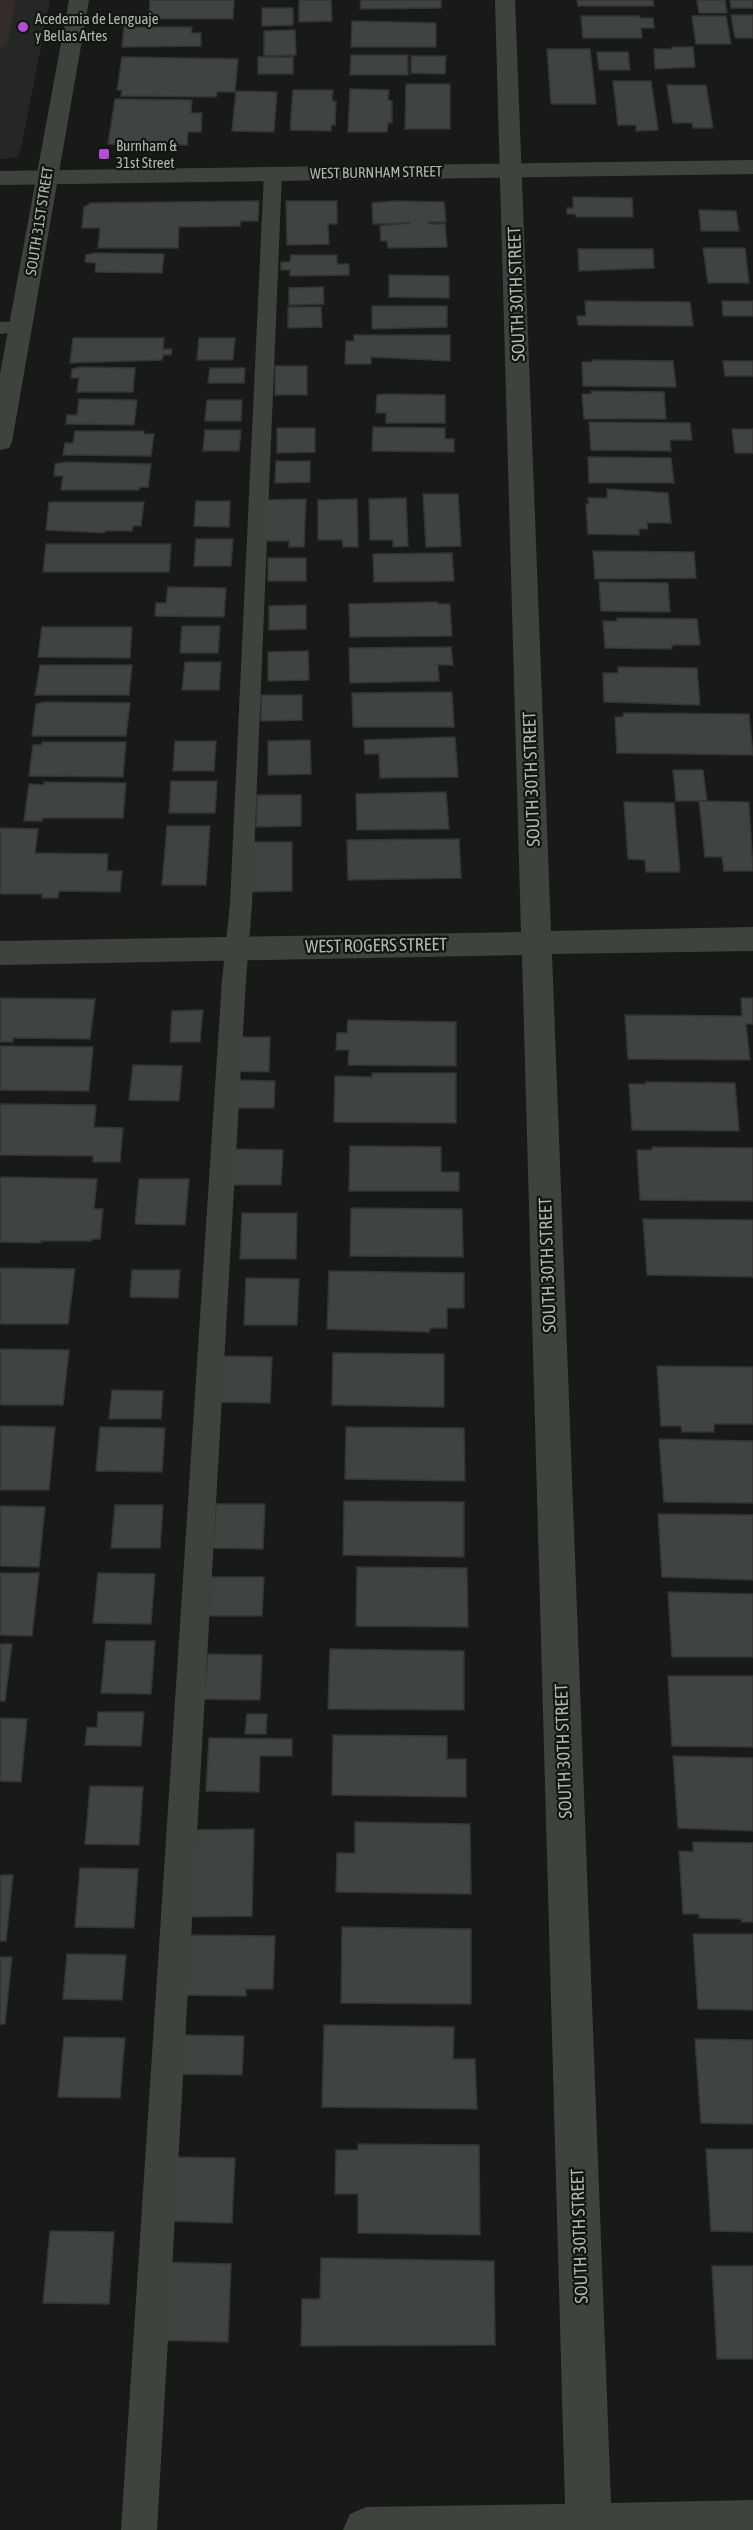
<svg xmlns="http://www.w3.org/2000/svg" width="753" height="2530" viewBox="0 0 753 2530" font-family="'Asap Condensed',sans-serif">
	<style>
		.built { fill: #242724 }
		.green { fill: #332c2a }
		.building { fill: #404440; stroke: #323532; stroke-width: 1.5 }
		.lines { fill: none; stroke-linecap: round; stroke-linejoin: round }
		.service { fill: #3f433e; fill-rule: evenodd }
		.minor { fill: #3f433e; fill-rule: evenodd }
		.tertiary { fill: #3f433e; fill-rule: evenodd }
		.poi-dot { fill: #b24cde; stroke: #131513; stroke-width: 2 }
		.labels { text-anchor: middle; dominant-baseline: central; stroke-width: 4.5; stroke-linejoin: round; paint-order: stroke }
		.far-poi-label { font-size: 15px; fill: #afb8ac; stroke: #131513; text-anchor: start }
		.far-street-label { font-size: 15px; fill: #afb8ac; stroke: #131513 }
		.street-label { font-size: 18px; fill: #afb8ac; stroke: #131513 }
	</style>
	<rect width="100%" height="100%" fill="#181a18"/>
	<path class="built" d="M0,0H50L21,149L17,157L4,159H0Z"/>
	<path class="green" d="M0,0H16L7,45L0,48Z"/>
	<g class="building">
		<path d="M150,0H234L233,19H149Z"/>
		<path d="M299,0H331L332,21L299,22Z"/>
		<path d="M361,0H441V8L360,9Z"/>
		<path d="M577,0H653L654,6H578Z"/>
		<path d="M697,0H725L727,13H699Z"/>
		<path d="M730,0H753V8H731Z"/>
		<path d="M262,8H293V25L262,26Z"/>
		<path d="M731,15H753V38H735Z"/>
		<path d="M581,16H640V18H653L654,28H641L642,38H583Z"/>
		<path d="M692,16H726L731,44H696Z"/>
		<path d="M352,21L436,23V47H351Z"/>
		<path d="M124,27H192L191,33H201V46L122,47Z"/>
		<path d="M295,30L296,55L264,56V31Z"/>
		<path d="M672,47H693L695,67L655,69L654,49H672Z"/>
		<path d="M547,49H590L596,104H551Z"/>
		<path d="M597,52H628L630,70H599Z"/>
		<path d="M351,55H408V75H350Z"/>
		<path d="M411,56H446L445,74L411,73Z"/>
		<path d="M122,57L238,59L235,92H217L216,97L121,96L122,90H117Z"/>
		<rect x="258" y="57" width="35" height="17"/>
		<path d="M613,81H651L658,130L636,131V125H618Z"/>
		<path d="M406,84H450V129H405Z"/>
		<path d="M667,85H706L713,128H693L692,123H673Z"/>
		<path d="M350,89L389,90L388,100L392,101V123H388L387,132H348Z"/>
		<path d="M293,90H333L332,101H336L335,125H331V131L290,130Z"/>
		<path d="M236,91L277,92L274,132L232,131Z"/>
		<path d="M115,99L192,100L191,113H202L201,132H188L187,145L108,144Z"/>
		<path d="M573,197L632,198L633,217H576V214H567V208H573Z"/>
		<path d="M259,201L258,221H241L240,226L179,227L178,248H98L100,228H82L84,207L91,203Z"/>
		<path d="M286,201H337V224H328L329,244L287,245Z"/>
		<path d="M395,201L444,202L446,222H429V224H445L447,247L388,248L387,241H381L380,226L410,223L373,224L372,203Z"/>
		<path d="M699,210L736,211L739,231H701Z"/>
		<path d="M703,248H745L749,283H708Z"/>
		<path d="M578,249H653L654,268L579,271Z"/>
		<path d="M96,253L164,254L162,273L95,272L96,263L85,262L86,255Z"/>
		<path d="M291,255H337V264H349V275L290,276V270H281V262H290Z"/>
		<path d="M389,275L449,276V298L389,297Z"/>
		<path d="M323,287L324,304L289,305V288Z"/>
		<path d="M585,301L690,302L693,326L578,325L577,316H586Z"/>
		<path d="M722,301H753V316H723Z"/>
		<path d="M372,306H447V327L372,329Z"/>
		<path d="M288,307H321L322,327L288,328Z"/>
		<path d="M354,335H450V361L371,357V364H345L346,341H354Z"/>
		<path d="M73,338H164L163,349H172L171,355H163L162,360L70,363Z"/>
		<path d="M199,338H235L233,360H197Z"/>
		<path d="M592,360L673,361L676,387L583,386L582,362H592Z"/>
		<path d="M723,361H753V376H725Z"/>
		<rect x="275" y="366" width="32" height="29"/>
		<path d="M81,367L135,368L133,392H77L79,378H71L72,369Z"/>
		<path d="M210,368H245L244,383H208Z"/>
		<path d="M591,391L664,392L666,419H584L582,394H592Z"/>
		<path d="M385,394L445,395V423H386V413H376L377,395Z"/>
		<path d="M79,399L137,400L134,425L66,424L67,415H77Z"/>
		<path d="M207,400H242L241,421H205Z"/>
		<path d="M589,422L690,423L692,440H670L671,451L591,450Z"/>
		<path d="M373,427L445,428V439H454V452L372,451Z"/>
		<path d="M277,428H315V452L277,453Z"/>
		<path d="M732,429H753V453H735Z"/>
		<path d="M205,430H241L239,451H203Z"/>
		<path d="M75,431H144V434H154L151,456L63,455L65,443H73Z"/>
		<path d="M588,457L671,458L674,483H589Z"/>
		<path d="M276,461H310V482L275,483Z"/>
		<path d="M66,462L151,464L148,487H139V490H61L63,476H54L55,464Z"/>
		<path d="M607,489L668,493L671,523H647L648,529H639V535L588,534L586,504H589L588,498H607Z"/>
		<path d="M423,494H458L461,546L426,547Z"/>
		<path d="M406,498L408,546L393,547V540H370L369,499Z"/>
		<path d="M306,499L304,547H289V541H266V500Z"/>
		<path d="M357,499L358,547H343L342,540H318V500Z"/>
		<path d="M196,501H230L229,527L194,526Z"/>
		<path d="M49,502H144L141,526H133L132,531H105V533L46,530Z"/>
		<path d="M196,539H233L231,566H194Z"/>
		<path d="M46,544H171L169,572H43Z"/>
		<path d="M593,551L694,552L696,578L595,579Z"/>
		<path d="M452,553L454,581L374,582L373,554Z"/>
		<rect x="268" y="558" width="38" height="23"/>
		<path d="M599,582L668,583L670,612L601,611Z"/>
		<path d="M168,587L226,588L224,617L155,616L156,603H166Z"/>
		<path d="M438,602V604H450L452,636L350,637L349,604Z"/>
		<path d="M306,605V629L269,630V606Z"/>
		<path d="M617,618L697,619L700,645H672V649L605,648L603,621H617Z"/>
		<path d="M182,626H220L218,653H180Z"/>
		<path d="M42,627H132L130,658L38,657Z"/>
		<path d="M451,647L453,665H438L439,681L350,683L349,648Z"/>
		<path d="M308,651L309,680L268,681V652Z"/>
		<path d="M185,662H221L219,690H182Z"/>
		<path d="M40,665H132L129,695H35Z"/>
		<path d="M618,667L697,668L700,705L604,702L603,673H618Z"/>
		<path d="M452,692L454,727H353L352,693Z"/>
		<path d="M261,695H302V720L261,721Z"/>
		<path d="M44,702L130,703L126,736H32L36,704Z"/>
		<path d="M624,713L749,714L753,755L617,753L615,717H623Z"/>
		<path d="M455,737L458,777L380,778L379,754H365L364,740Z"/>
		<path d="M310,740L311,774L268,775V741Z"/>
		<path d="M175,741H216L214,771H173Z"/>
		<path d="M42,742H126L123,777L29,776L33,745H41Z"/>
		<path d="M673,770H703L707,801H676Z"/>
		<path d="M171,781H217L215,813H169Z"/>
		<path d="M44,782L126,783L123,818H43L42,821H24L29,784L44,785Z"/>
		<path d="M446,792L449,829L357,830L356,794Z"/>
		<path d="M257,795H301V826L256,827Z"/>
		<path d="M699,801L749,802L753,871H724L722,857H705Z"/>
		<path d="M624,802L674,803L680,872H646L645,860L628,859Z"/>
		<path d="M167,826H210L206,885H162Z"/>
		<path d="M0,828L38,829L35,853L108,854L107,871H122L120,892L59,891L58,898H42V894H0Z"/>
		<path d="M459,839L461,878L348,880L347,840Z"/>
		<path d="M246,842H292V891L245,892Z"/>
		<path d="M0,998L95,999L90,1039L13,1038V1042H0Z"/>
		<path d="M741,998H753V1024H746L750,1060L628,1059L625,1015L742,1016Z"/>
		<path d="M203,1010L200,1042H170L172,1011Z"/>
		<path d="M348,1020L456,1022V1066L348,1065L349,1050H336L337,1033H347Z"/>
		<path d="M235,1037H270L269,1072L233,1071Z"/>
		<path d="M0,1046L93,1047L89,1091L0,1090Z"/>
		<path d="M133,1065L182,1066L179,1101L129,1100Z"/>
		<path d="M372,1073H456V1123L334,1122L335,1076L372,1077Z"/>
		<path d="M236,1080L275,1081L274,1108H234Z"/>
		<path d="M646,1082L735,1083L739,1131L632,1130L629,1084H646Z"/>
		<path d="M0,1104L96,1105L94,1127L123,1128L120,1162H93V1156L0,1155Z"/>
		<path d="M350,1146L441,1147V1172H459V1191H349Z"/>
		<path d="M652,1147L753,1148V1201L640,1200L637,1150H652Z"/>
		<path d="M234,1149L283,1150L281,1185H231Z"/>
		<path d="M0,1177L97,1179L94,1209H103L100,1239H91V1241H41V1243L0,1242Z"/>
		<path d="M139,1179H189L185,1225L135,1224Z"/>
		<path d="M351,1208L462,1209L463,1257L350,1256Z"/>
		<path d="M242,1213H297L296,1259H240Z"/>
		<path d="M643,1219L753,1220V1277L647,1275Z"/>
		<path d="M0,1268L75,1269L68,1324H0Z"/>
		<path d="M132,1270H180L178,1298L130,1297Z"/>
		<path d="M329,1271L464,1273V1308H447V1328H430L429,1332L327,1329Z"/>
		<path d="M246,1278L299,1279L297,1325H244Z"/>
		<path d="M0,1349L69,1350L63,1405H0Z"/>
		<path d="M333,1353L444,1354V1407L332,1405Z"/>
		<path d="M220,1356L272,1357L270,1403L217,1402Z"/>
		<path d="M657,1366L753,1367V1424H714V1432H682L681,1426H661Z"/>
		<path d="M112,1390L163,1391L161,1419H109Z"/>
		<path d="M0,1426L55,1427L49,1490H0Z"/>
		<path d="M100,1427L165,1428L162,1472L96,1471Z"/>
		<path d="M346,1427L464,1428L465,1481L345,1479Z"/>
		<path d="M659,1439L753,1441V1503L664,1502Z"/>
		<path d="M344,1501L464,1502V1557L343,1555Z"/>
		<path d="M216,1504H265L263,1549L213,1548Z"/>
		<path d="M115,1505H163L160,1548H111Z"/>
		<path d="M0,1506L45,1507L39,1567L0,1566Z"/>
		<path d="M658,1514L753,1515V1580L662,1577Z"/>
		<path d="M357,1567L467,1568L468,1627L356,1626Z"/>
		<path d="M0,1573H39L32,1636L0,1635Z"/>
		<path d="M98,1573L155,1574L151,1624L93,1623Z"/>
		<path d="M211,1577H264L262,1616H209Z"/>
		<path d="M668,1592L753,1594V1657H672Z"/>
		<path d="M106,1641H155L151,1694L101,1693Z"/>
		<path d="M0,1644H12L5,1701H0Z"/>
		<path d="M330,1649L464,1651V1710L328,1709Z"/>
		<path d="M208,1654L262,1655L260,1700L204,1699Z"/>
		<path d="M668,1676H753V1747L672,1746Z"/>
		<path d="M98,1712H144L141,1746L85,1745L87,1727L97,1728Z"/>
		<path d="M247,1714H267L266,1734H245Z"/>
		<path d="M0,1718L27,1719L21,1782L0,1781Z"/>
		<path d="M333,1735L447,1736V1759H466V1797L332,1795Z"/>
		<path d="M209,1738L292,1739V1756H260L259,1792L206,1791Z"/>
		<path d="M673,1756L753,1758V1831L678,1828Z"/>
		<path d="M90,1786L143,1787L139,1845L85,1844Z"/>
		<path d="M355,1822L470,1824L471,1894L336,1892L337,1853H355Z"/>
		<path d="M254,1829L252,1916L186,1917L189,1830Z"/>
		<path d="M693,1842L753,1843V1922H741L742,1919L699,1918V1914H683L679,1851L693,1852Z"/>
		<path d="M80,1868L138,1869L134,1928L75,1927Z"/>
		<path d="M0,1875H13L6,1941H0Z"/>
		<path d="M342,1927L471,1929V2004L341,2003Z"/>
		<path d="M693,1934H753V2010L698,2009Z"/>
		<path d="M186,1935L275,1936L273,1989H246V1996L183,1995Z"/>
		<path d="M67,1954L126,1955L122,2000L63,1999Z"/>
		<path d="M0,1957H12L5,2024H0Z"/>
		<path d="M324,2025L454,2027L453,2059H475L477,2109L322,2107Z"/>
		<path d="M183,2035L244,2036L242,2075L181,2074Z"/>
		<path d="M64,2037L125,2038L120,2098L58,2097Z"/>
		<path d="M695,2039L753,2040V2124L701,2123Z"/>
		<path d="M358,2144L479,2145L480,2235L358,2233V2194H335L336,2150H358Z"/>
		<path d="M706,2149H753V2232L711,2231Z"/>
		<path d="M172,2157L235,2158L232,2223L168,2221Z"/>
		<path d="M50,2231L114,2232L109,2304L43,2303Z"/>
		<path d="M321,2258L494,2261L495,2345L301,2346L302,2299H320Z"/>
		<path d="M159,2262L231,2264L228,2342L154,2340Z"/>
		<path d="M712,2266H753V2359H717Z"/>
	</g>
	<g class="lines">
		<g class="service">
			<path d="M273,168L282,173L252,904L246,980L157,2530H121L222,980L230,904L264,173Z"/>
			<path d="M21,321L27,323L30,327L27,331L0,334V322Z"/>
		</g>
		<g class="minor">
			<path d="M69,0H89L12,442L9,448L0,450V374Z"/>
			<path d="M495,0H515L551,931L753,927V951L552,954L611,2503L753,2500V2530H343L350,2514L366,2507L565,2504L522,955L0,965V941L521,932Z"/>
		</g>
		<path class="tertiary" d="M753,160V174L0,185V171Z"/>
	</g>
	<g class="poi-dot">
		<circle cx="23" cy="27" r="6"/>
		<rect x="98" y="148" width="12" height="12" rx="3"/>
	</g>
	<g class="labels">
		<g class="far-poi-label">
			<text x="35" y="18">Acedemia de Lenguaje<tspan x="35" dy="17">y Bellas Artes</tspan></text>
			<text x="116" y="145">Burnham &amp;<tspan x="116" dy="17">31st Street</tspan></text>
		</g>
		<g class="far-street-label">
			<text transform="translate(376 172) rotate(-1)">WEST BURNHAM STREET</text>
			<text transform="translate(39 221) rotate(-81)">SOUTH 31ST STREET</text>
		</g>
		<g class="street-label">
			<text transform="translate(516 294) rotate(-92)">SOUTH 30TH STREET</text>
			<text transform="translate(531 779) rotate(-92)">SOUTH 30TH STREET</text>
			<text transform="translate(376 945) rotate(-1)">WEST ROGERS STREET</text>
			<text transform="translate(547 1265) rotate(-92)">SOUTH 30TH STREET</text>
			<text transform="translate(563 1751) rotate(-92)">SOUTH 30TH STREET</text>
			<text transform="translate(579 2236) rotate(-92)">SOUTH 30TH STREET</text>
		</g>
	</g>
</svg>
